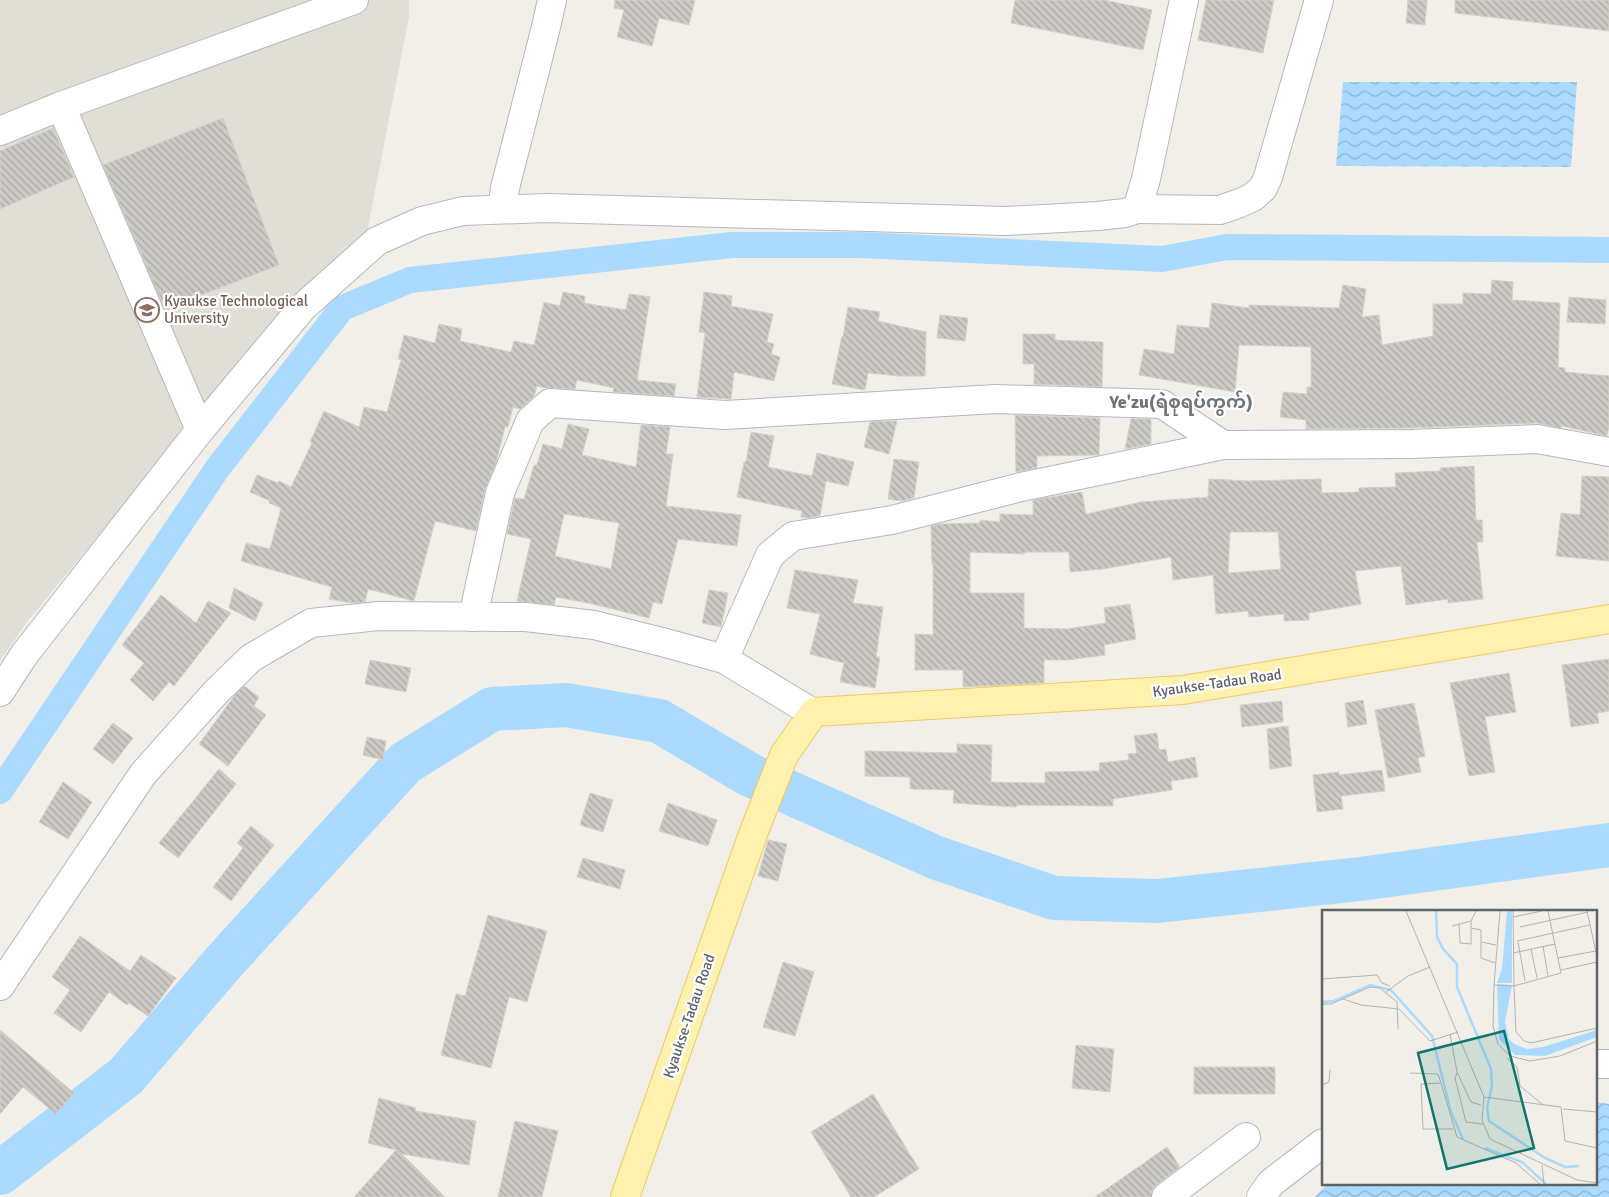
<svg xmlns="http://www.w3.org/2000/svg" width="1609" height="1197" viewBox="0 0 1609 1197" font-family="Signika,'Noto Sans Myanmar',sans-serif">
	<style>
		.education { fill: #e1ded6 }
		.water { fill: url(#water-waves) }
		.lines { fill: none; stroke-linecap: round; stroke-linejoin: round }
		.canal { stroke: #aadaff; stroke-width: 26 }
		.river { stroke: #aadaff; stroke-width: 44 }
		.building { fill: url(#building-back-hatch); stroke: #d6d1c6; fill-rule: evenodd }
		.minor-casing { stroke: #b5b8bc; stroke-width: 30 }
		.major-casing { stroke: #f2c960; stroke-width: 30 }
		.minor { stroke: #fff; stroke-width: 28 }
		.major { stroke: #fff2af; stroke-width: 28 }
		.labels { text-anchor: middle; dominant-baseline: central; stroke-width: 4.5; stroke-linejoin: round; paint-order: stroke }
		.education-label { font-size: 15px; fill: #785e54; stroke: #fff; text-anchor: start }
		.street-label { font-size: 15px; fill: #5f6368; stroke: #fff }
		.quarter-label { font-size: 18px; font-weight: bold; fill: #70757a; stroke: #fff }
		.inset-river { fill: none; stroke: #aadaff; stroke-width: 2.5 }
		.inset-road { fill: none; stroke: #b3b3b1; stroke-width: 1 }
		.view { fill: #0f766e; fill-opacity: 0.15; stroke: #0f766e; stroke-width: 2.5 }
		.inset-edge { fill: none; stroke: #5f6368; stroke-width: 2.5 }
	</style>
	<defs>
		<pattern id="water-waves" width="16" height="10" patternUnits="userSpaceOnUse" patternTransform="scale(1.25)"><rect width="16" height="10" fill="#aadaff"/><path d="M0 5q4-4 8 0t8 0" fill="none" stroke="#8eb4d2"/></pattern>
		<pattern id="building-back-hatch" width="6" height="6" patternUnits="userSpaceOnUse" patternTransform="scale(1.25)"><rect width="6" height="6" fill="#cccac5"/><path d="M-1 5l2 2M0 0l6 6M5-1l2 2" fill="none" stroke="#a9a8a4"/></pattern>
	</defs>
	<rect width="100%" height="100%" fill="#f1efe8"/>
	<path class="education" d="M0,0H409V17L367,232L219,389L27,622L0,661Z"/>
	<g class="water">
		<path d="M1343,82H1577L1571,167L1336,166Z"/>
		<path d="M1595,1102L1609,1104V1197H1315L1328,1183H1595Z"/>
	</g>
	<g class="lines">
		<path class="canal" d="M0,791L217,469L342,308L410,280L732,245H859L1162,259L1227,247L1609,250"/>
		<path class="river" d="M0,1173L126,1076L223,963L405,763L492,709L566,705L659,721L750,775L937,858L1054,898L1157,901L1360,879L1609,845"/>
	</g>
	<g class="building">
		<path d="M615,0H695L689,25L659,18L652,46L617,37L624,10L614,8Z"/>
		<path d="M1015,0H1104L1152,10L1143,50L1011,23Z"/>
		<path d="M1206,0H1274L1263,53L1198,40Z"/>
		<path d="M1408,0H1427L1425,25L1406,23Z"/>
		<path d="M1455,0H1609V31L1455,13Z"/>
		<path d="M223,118L279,265L165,309L103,165Z"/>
		<path d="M53,128L74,177L0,209V151Z"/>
		<path d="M1492,280L1513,282L1512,300L1560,303L1558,367L1565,368V372L1609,376V426L1607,436L1562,426L1561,428L1537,423L1411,428L1306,429V420L1280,417L1283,392L1307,394V387H1311V347L1239,345L1235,392L1139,375L1144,349L1174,354L1177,325L1209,328L1212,303L1249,308V305L1339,308L1343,285L1366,289L1362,317L1379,315L1382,345L1433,336V304H1463V293L1491,294Z"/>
		<path d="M563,292L585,296L584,303L626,310L629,294L650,297L637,380L676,384L674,396L613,392L614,388L577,380L575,389L545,388L537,386L534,396L520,409L513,407L508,427H505L496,463L485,490L476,531L435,521L414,601L368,589L365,602L351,603L329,599L332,587L241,561L246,543L270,549L281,508L269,503L270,501L250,492L257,475L278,483L279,481L291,487L312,443L310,442L324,411L359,427L364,407L387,412L401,360L398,359L404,335L435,343L439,324L462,329L460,341L511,352L514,341L534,345L544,302L560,306Z"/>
		<path d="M704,292L732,296L731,306L773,314L767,342L774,344L771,354L780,357L774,381L734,372L731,399L697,397L705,333L699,332Z"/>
		<path d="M1569,297L1606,300L1605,324L1567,322Z"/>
		<path d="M848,307L880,312L878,321L926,332L925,376H898L868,373L865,390L832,384L842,336L843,337Z"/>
		<path d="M940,315L968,318L965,341L937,338Z"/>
		<path d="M1023,334H1055V340L1103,342L1102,387L1034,384V364H1023Z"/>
		<path d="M1015,415L1100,418L1099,455L1037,456V468L1016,472Z"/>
		<path d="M1131,419H1151V444L1125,449Z"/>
		<path d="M894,421H897L889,454L864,447L870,422Z"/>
		<path d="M568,424L589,429L582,455L636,467L641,425L670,427L666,454H673L666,506L741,515L737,546L678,539L662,604L653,602L649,618L593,604L556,597L554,605L517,601L531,539L507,534L515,498L524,499L534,465H537L543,444L562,449ZM564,514L619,523L611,569L555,556Z"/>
		<path d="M751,432L774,436L768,467L812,476L817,453L854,462L848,486L826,481L820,516L806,518L801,517L802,511L737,497L744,462H746Z"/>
		<path d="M894,459L919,462L914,498L902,501L888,499Z"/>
		<path d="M1474,466L1476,520H1482L1483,542H1477L1483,599L1448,603V599L1406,605L1401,566L1355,571L1361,604L1309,613V620L1284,621V614L1249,617L1248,611L1216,614L1213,575L1173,580L1171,557L1103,569L1070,572L1069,552H1025L1024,554L970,552V593H1024V628L1067,629L1106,623L1104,608L1130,604L1136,639L1104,645L1105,655L1068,660H1044V683L963,687V670H915V634L933,635V564H932L931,526L940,524L980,523V520L1000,522V514L1033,515V500L1082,492L1086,514L1141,502L1208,497L1209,479L1248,481L1321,479L1322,493L1359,492V488L1396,487L1395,473L1440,471V468ZM1230,532H1278L1281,569L1228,573Z"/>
		<path d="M1582,476L1609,477V561L1556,556L1561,513L1580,515Z"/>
		<path d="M795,570L858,580L853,603L883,607L876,657H880L875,688L840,682L844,663L810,654L820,614L787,608Z"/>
		<path d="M234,588L263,603L255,621L229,608Z"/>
		<path d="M709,590L728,593L721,627L702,623Z"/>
		<path d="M161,595L196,623L208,601L231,613L174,686L169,682L153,701L130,680L144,663L122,645Z"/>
		<path d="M1609,659V711L1597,713L1599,723L1571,727L1562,665Z"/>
		<path d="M370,660L411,668L406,692L365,684Z"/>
		<path d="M1509,673L1516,712L1485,717L1495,772L1469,776L1450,683Z"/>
		<path d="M244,686L259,697L254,706L266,715L228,766L199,744L235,695Z"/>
		<path d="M1363,700L1367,724L1348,727L1345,703Z"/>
		<path d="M1282,701L1283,722L1242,727L1240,705Z"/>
		<path d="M1414,703L1425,756L1418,758L1421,772L1388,778L1375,710Z"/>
		<path d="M113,723L133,738L113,764L93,749Z"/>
		<path d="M1288,726L1292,766L1270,769L1267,729Z"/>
		<path d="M1157,733L1159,750L1166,749L1168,762L1195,757L1198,777L1171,781L1172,790L1113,799V806L1017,805L1016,807L953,803L954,790L910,789V777L865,776V751L957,753V744L992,745L991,782L1045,783V772L1100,771L1099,763L1129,760L1128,754L1137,753L1134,736Z"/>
		<path d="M367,737L386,741L383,760L363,755Z"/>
		<path d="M219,769L236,784L178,858L159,843Z"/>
		<path d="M1382,770L1385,791L1341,796L1343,809L1317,812L1313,775L1339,772V775Z"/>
		<path d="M63,782L92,802L68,839L39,822Z"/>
		<path d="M590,793L613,800L603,832L580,825Z"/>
		<path d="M668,803L717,820L708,846L659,831Z"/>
		<path d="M251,826L274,845L249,877L231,901L213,887L243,848L237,843Z"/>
		<path d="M768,840L787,844L778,881L758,876Z"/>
		<path d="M583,858L625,870L620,889L577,877Z"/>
		<path d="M488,915L547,931L527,1002L509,997L491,1068L441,1055L456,994L465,996Z"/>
		<path d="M80,936L130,971L141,955L176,978L148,1016L129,1003L127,1005L109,992L81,1032L54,1013L70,990L52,977Z"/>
		<path d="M783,962L814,972L795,1036L763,1027Z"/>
		<path d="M0,1030L74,1093L56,1114L23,1087L0,1114Z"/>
		<path d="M1076,1045L1114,1049L1110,1092L1072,1088Z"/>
		<rect x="1194" y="1067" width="81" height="27"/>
		<path d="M873,1094L919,1169L874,1197H851L811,1132Z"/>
		<path d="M379,1098L416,1108L415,1111L476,1121L469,1165L402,1154L445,1197H354L396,1150L368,1143Z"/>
		<path d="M515,1121L558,1131L542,1197H498Z"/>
		<path d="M1167,1147L1180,1167L1156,1185L1152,1190L1151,1197H1095Z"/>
	</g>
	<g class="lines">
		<defs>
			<g id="minor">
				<path d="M61,106L200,430"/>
				<path d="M0,131L61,106L354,0"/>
				<path d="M502,209L505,188L546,27L552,0"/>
				<path d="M1137,209L1220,210L1240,203L1253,197L1263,188L1268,177L1319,0"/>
				<path d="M473,617L500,493L530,421L550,403L725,415L996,399L1162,404L1223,445"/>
				<path d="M724,659L770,555L793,536L892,520L1021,487L1223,445L1411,444L1537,439L1609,452"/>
				<path d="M0,692L24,655L200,430L303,307L377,241L422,221L463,211L547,208L1006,221L1098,216L1125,213L1137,209L1146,179L1184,0"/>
				<path d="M0,986L143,774L216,692L251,658L311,623L379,616L526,617L594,625L662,642L724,659L813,713"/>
				<path d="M1595,1064H1609"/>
				<path d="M1166,1197L1246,1137"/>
				<path d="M1261,1197L1271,1183L1323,1143"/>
			</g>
			<path id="major" d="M625,1197L753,834L784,755L814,712L1183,690L1609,619"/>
		</defs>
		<use href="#minor" class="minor-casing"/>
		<use href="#major" class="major-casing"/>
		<use href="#minor" class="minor"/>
		<use href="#major" class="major"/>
	</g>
	<defs>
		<symbol id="university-ring" viewBox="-11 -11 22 22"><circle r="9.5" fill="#fff" stroke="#8d6e63" stroke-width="1.5"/><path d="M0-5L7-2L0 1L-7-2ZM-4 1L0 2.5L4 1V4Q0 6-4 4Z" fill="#8d6e63"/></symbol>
	</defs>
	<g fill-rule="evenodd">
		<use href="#university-ring" x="133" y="296" width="28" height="28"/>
	</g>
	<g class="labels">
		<g class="education-label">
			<text x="164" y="301">Kyaukse Technological<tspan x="164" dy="17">University</tspan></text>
		</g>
		<g class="street-label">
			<text transform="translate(1217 683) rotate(-8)">Kyaukse-Tadau Road</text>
			<text transform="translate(689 1016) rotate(-71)">Kyaukse-Tadau Road</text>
		</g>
		<g class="quarter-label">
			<text x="1181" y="402">Ye'zu(ရဲစုရပ်ကွက်)</text>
		</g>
	</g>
	<g transform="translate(1322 910)">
		<rect width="275" height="275" fill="#f1efe8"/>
		<path d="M185,1H190V73H175L180,58ZM175,74L190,75L183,112L187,129L192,134L205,139L221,137L275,120V127L223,146L193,145L177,129Z" fill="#aadaff"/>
		<path class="inset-river" d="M114,1L115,27L121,39M121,39L135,54V77L169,159L170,176L165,198L167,211L223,248L243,257L257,256M0,92L12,91L48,75L69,80L110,126L129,202L141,229M163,238L200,252L224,274"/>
		<path class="inset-road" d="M84,1L162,187L239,197L243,231L275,238M191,1L192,76L172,75L171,116L176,134L188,146L208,151L238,146L275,131M226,1L239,63L192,76L194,122L202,131L209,133L275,118M265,1L275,47M191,7L220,1M137,14L138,33L149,34V11L154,1M130,16L149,11M198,17L266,2M149,18L159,20V48L173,53M195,31L268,15M159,32L174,35M196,32L203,71M221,36L226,66M209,39L215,68M191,43L233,34M236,48L274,41M239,60L275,52M0,69L55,65L60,73L68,76M172,75L178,1M64,82L86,66L108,57M21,89L39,95L77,99L108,131L136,122M0,94H9L48,77L58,78L75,92L76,119M128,124L135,162L149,192L159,195M185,148L195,157L198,176L220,194M88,163L116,164L119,173M135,163L133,168L144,212L161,214M0,175L7,172L8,160M162,187L160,210L168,229L255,270L275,273M241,199L275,202M131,219H101L99,174L119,173L135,227L194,253L218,274M220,255L222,274"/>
		<path class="view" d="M182,121L212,238L125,259L96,143Z"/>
		<rect width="275" height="275" class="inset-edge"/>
	</g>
</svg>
